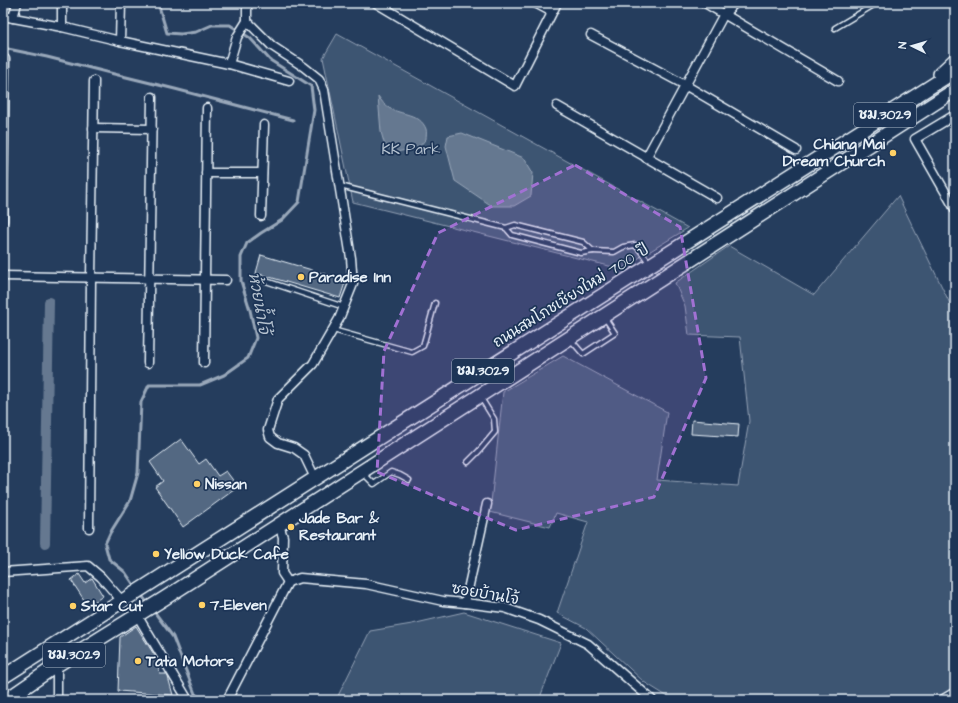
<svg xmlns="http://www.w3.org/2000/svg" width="958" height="703" viewBox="0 0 958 703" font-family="'Architects Daughter','Playpen Sans Thai',sans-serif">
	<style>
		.green { fill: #3e5472; stroke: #93a2b5 }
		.water { fill: #657890; stroke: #99a8ba }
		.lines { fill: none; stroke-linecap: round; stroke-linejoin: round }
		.stream { stroke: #99a8ba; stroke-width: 3 }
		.canal { stroke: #657890; stroke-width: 10 }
		.building { fill: #536782; stroke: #e8f1f8 }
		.service-casing { stroke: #e8f1f8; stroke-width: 7 }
		.minor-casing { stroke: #e8f1f8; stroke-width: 11 }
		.primary-casing { stroke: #e8f1f8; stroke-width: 16 }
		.service { stroke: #1d3557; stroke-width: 4 }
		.minor { stroke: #1d3557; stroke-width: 8 }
		.primary { stroke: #1d3557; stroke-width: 13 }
		.marked { fill: #a171d3; fill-opacity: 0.2; stroke: #a171d3; stroke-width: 3; stroke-dasharray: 8 5; stroke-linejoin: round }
		.poi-dot { fill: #ffd166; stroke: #1d3557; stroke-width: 1.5 }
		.labels { text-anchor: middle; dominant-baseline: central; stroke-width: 3.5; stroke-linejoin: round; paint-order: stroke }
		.shield { fill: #1d3557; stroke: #abb9c8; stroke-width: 1 }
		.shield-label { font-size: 14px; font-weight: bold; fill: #e8f1f8 }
		.poi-label { font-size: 15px; font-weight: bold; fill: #e8f1f8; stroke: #1d3557; text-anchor: start }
		.park-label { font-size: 15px; fill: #b5c2d0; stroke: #1d3557 }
		.street-label { font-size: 15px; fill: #e8f1f8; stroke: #1d3557 }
		.water-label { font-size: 16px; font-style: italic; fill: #b4c1ce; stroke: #1d3557 }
	</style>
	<rect width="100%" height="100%" fill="#253d5d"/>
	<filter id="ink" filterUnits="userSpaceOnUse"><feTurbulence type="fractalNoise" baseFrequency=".025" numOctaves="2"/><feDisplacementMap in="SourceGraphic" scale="8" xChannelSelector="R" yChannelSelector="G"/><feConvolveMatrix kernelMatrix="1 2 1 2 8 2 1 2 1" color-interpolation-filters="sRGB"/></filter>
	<g filter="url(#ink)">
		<g class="green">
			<path d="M337,34L688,228L621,269L353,202L323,58Z"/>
			<path d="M898,196L955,314V337L954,343L955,344V688L930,700H673L644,682L586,628L557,613L588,522L556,513L550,527L490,512L503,392L563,356L667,412L657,480L738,486L749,421L740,337L689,335L685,306L675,283L729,246L814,295Z"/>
			<path d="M464,612L561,643L539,700H336L370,631L412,624Z"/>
		</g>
		<g class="water">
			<path d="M378,96C381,100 384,105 389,108C401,115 420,113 426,129C427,132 426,136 426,139L418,148L396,152L385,146L381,132Z"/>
			<path d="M462,133L524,158L533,173L531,196L514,206H492L455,181L446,146L448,136Z"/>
		</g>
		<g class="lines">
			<g class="stream">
				<path d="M3,48L47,57L114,74L175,89L293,120"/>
				<path d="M136,588L125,572L109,559L105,544L110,533L130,501L138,473L141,402L149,385H200L224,375L248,358L256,338L250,310L241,281V257L247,243L261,233L282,220L299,202L314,110L311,86L270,60L250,38L230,25H212L196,32L181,34L167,33L158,3"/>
				<path d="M141,594L148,604"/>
				<path d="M153,610L173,637L195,694L202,700"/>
			</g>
			<path class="canal" d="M45,543L49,302"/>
		</g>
		<g class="building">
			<path d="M261,255L346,280L340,298L256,273Z"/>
			<path d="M692,420L739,424L738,437L691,434Z"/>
			<path d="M181,439L199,464L206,459L218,476L226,471L238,487L183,527L155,487L163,481L150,462Z"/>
			<path d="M79,574L85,583L92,578L103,596L88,606L71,580Z"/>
			<path d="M136,626L155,656L160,674H166L168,677L173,695L118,691L120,637Z"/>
		</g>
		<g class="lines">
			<defs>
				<g id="service">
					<path d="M835,28L877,3"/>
					<path d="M340,186L506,228L512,235L581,253L593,251L583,242L515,225L506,228"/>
					<path d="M593,251L614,252L623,247L635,245L640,250L650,264"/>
					<path d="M257,278L344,307"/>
					<path d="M333,330L412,352L423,346L435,303"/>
					<path d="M571,340L583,354L615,333L605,318"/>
					<path d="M468,462L479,451L495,432L494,419L481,398"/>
					<path d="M364,474L374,484L391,472L400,475L409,480"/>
				</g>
				<g id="minor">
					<path d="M247,3V21L272,46L304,67L319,79L324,90L351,258L353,284L339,319L313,364L278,399L268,430L270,437L278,443L294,448L304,455L315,478"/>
					<path d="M376,3L515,86L557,3"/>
					<path d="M535,3L552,12"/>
					<path d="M705,3L838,81"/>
					<path d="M3,16L62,27L120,41L229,64L289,81"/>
					<path d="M13,18L17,3"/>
					<path d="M62,27V3"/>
					<path d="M591,35L685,85L796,150"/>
					<path d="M120,41L121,3"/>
					<path d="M229,64L237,37L247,21"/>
					<path d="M557,106L717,198"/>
					<path d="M955,115L915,139L955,209"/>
					<path d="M93,128L152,129"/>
					<path d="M646,158L724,14L735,3"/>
					<path d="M206,173H262"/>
					<path d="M261,216L264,125"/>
					<path d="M3,221L5,59"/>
					<path d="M3,276L226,280"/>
					<path d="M148,363L152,97"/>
					<path d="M204,363L207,108"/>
					<path d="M279,525L283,537L282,573L288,582"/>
					<path d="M89,528L91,278L94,81"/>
					<path d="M3,572L88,566L101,577L122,601"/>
					<path d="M288,582L300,578L366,584L443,601L465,603L505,608L539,620L588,644L652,700"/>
					<path d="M465,603L487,504"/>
					<path d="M137,615L188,700"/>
					<path d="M57,700V665"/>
					<path d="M227,700L288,582"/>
					<path d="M942,700L952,694H955"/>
				</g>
				<g id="primary">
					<path d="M940,74L955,60"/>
					<path d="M3,677L955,71"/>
					<path d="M6,700L57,665L165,598L955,90"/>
				</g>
			</defs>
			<use href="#service" class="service-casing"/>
			<use href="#minor" class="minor-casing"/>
			<use href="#primary" class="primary-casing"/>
			<use href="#service" class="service"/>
			<use href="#minor" class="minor"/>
			<use href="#primary" class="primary"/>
		</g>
	</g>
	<path class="marked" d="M575,165L680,227L706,378L654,497L516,530L377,472L384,351L438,233Z"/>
	<g class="poi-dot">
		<circle cx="893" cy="153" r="4"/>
		<circle cx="301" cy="277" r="4"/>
		<circle cx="197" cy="484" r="4"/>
		<circle cx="291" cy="527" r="4"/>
		<circle cx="156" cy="554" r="4"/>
		<circle cx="202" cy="605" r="4"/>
		<circle cx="73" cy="606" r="4"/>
		<circle cx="138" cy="661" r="4"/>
	</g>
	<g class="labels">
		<g class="shield">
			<rect x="854" y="103" width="62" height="24" rx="3"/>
			<rect x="452" y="359" width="62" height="24" rx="3"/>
			<rect x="43" y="643" width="62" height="24" rx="3"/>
		</g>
		<g class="shield-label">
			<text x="885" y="115">ชม.3029</text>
			<text x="483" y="371">ชม.3029</text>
			<text x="74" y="655">ชม.3029</text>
		</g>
		<g class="poi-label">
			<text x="885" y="144" text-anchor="end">Chiang Mai<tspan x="885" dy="17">Dream Church</tspan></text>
			<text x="309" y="277">Paradise Inn</text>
			<text x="205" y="484">Nissan</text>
			<text x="299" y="518">Jade Bar &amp;<tspan x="299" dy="17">Restaurant</tspan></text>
			<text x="164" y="554">Yellow Duck Cafe</text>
			<text x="210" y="605">7-Eleven</text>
			<text x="81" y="606">Star Cut</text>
			<text x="146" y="661">Tata Motors</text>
		</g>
		<g class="park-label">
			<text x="411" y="149">KK Park</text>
		</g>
		<g class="street-label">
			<text transform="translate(571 296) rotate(-32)">ถนนสมโภชเชียงใหม่ 700 ปี</text>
			<text transform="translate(485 594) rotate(10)">ซอยบ้านโจ้</text>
		</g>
		<g class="water-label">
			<text transform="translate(259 303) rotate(80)">ห้วยน้ำโจ้</text>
		</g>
	</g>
	<rect width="958" height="703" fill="none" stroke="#1d3557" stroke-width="16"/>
	<rect x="8" y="8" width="942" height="687" fill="none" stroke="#e8f1f8" stroke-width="1.5" filter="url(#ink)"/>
	<g transform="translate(912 46) rotate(275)" stroke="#1d3557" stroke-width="3" paint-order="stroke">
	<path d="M0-3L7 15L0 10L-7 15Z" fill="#e8f1f8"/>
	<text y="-6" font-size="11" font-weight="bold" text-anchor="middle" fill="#e8f1f8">N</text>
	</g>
</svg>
